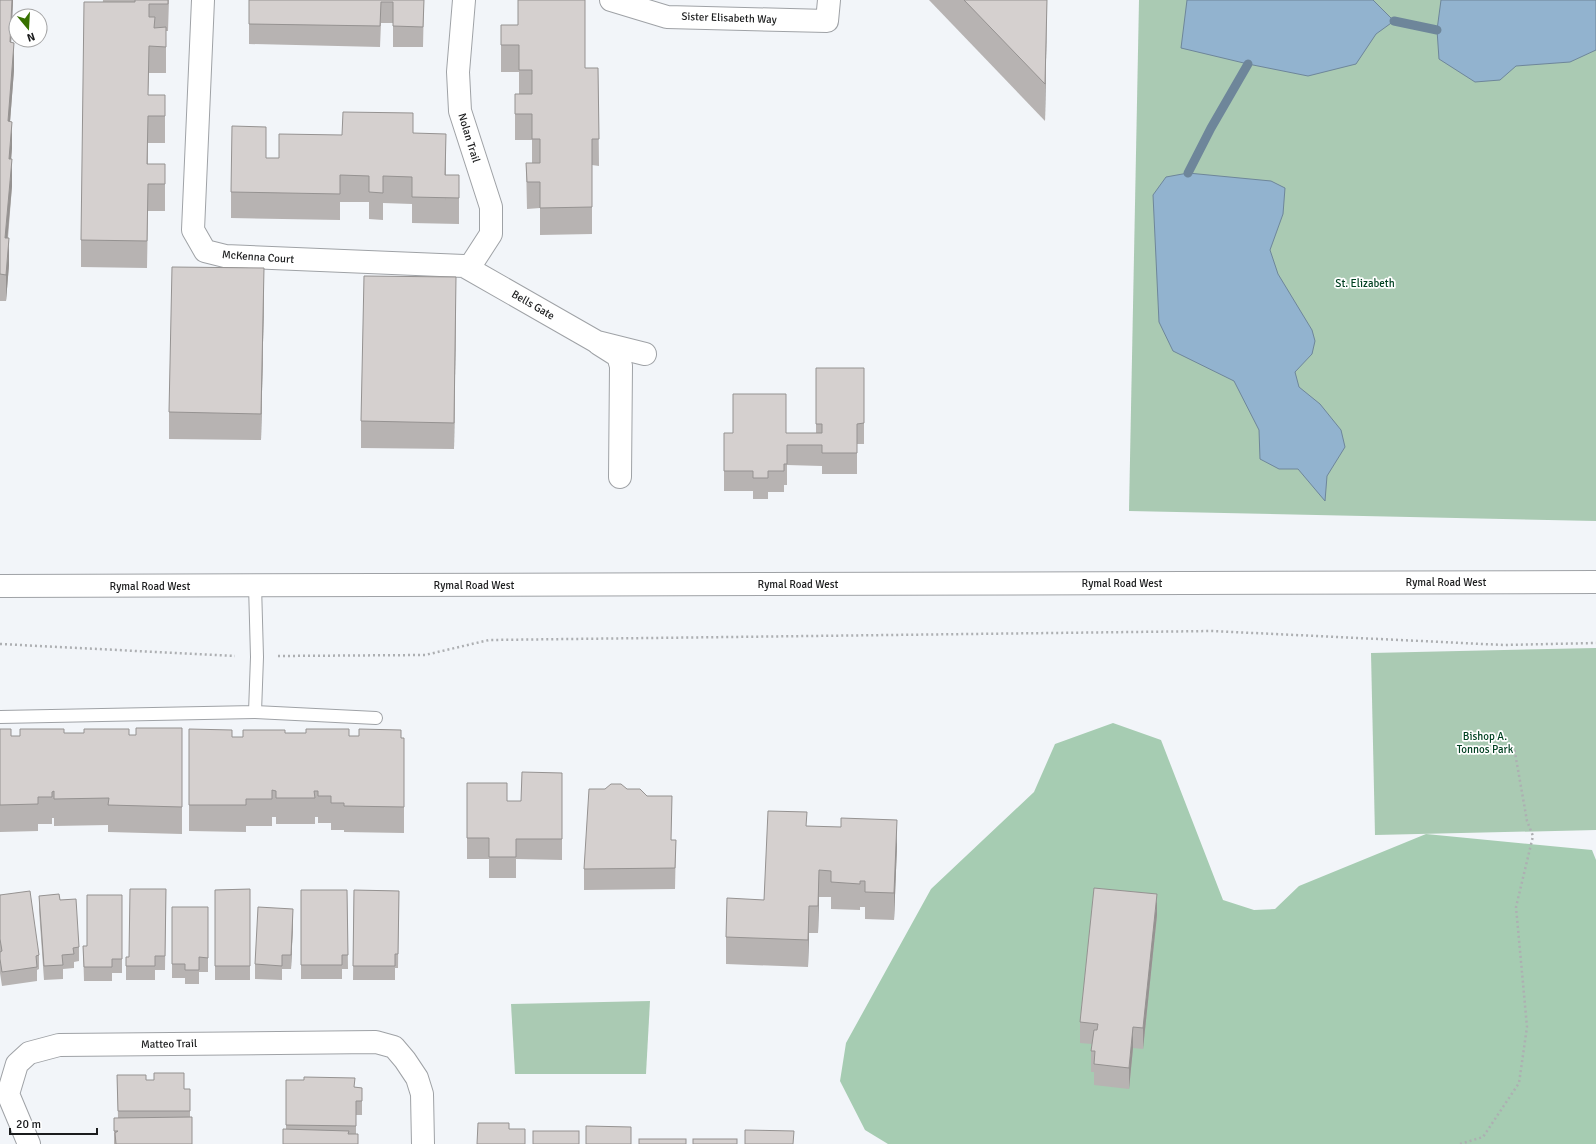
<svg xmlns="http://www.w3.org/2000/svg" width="1596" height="1144" viewBox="0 0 1596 1144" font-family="Signika,sans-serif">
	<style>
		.green { fill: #aacab3 }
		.forest { fill: #a6ccb2 }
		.water { fill: #92b3cf; stroke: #6e869a }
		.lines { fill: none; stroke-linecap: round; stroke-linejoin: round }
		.stream { stroke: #6e869a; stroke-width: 9 }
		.lane-casing { stroke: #9fa2a6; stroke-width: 14 }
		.street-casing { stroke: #9fa2a6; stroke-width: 24 }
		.secondary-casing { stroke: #9fa2a6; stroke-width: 24 }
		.path { stroke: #adafb2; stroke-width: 2.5; stroke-dasharray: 2 3; stroke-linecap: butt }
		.lane { stroke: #fff; stroke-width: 12 }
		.street { stroke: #fff; stroke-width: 22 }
		.secondary { stroke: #fff; stroke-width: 22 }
		.wall { fill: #b7b3b2 }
		.shaded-wall { fill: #959291 }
		.building { fill: #d5d0cf; stroke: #959291 }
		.labels { text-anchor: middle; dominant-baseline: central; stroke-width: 3.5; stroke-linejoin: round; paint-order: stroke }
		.street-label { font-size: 11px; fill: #1b1c1d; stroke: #fff }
		.park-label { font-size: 11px; fill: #004121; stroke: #fff }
	</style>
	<rect width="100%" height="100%" fill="#f2f5f9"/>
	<g class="green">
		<path d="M1139,0H1596V521L1129,511Z"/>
		<path d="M1596,648V830L1375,835L1371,653Z"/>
		<path d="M650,1001L646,1074H515L511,1004Z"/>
	</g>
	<path class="forest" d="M1113,723L1161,740L1223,900L1254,910L1275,909L1299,886L1426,834L1592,850L1596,860V1144H888L865,1130L840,1081L846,1043L931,889L1034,792L1055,744Z"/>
	<g class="water">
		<path d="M1187,0H1373L1394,21L1376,34L1356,64L1308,76L1248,64L1181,48Z"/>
		<path d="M1441,0H1596V50L1570,62L1516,66L1500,80L1475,82L1439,59L1437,30Z"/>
		<path d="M1188,173L1271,181L1285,188L1283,214L1270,250L1278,274L1312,330L1315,341L1312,354L1295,372L1299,387L1320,404L1341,430L1345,447L1327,476L1325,501L1298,469H1279L1260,459L1259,430L1234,381L1173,351L1159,322L1153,195L1166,177Z"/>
	</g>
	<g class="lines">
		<g class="stream">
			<path d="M1394,21L1437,30"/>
			<path d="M1188,173L1211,128L1248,64"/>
		</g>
		<defs>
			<g id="lane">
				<path d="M255,712L376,718"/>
				<path d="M0,717L255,712L257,657L255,585"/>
			</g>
			<g id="street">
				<path d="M203,0L193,230L205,251L225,256L464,266L597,342L645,354"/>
				<path d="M464,0L458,72L460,111L491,207V234L469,268"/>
				<path d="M611,0L667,17L827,21L829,0"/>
				<path d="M599,344L618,356L621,366L620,477"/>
				<path d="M29,1144L8,1094L17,1064L29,1053L59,1045L376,1042L394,1047L405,1060L417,1078L422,1094L423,1144"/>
			</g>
			<path id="secondary" d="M0,586L1596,582"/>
		</defs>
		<use href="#lane" class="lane-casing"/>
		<use href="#street" class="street-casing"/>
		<use href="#secondary" class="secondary-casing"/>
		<g class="path">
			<path d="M0,644L235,656"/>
			<path d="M278,656L425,655L489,640L1212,631L1504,645L1596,643"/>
			<path d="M1460,1144L1483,1137L1519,1083L1527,1027L1516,907L1533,836L1527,821L1514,747"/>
		</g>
		<use href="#lane" class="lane"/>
		<use href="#street" class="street"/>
		<use href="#secondary" class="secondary"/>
	</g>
	<g class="wall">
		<path d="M0,0H13L11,42L14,70L10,122L12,148L11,159L12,186L8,238L9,265L6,301H0Z"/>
		<path d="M103,0H169L168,31H166V73H149L148,95H165V143H148V164H165V211H148L147,268L81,267V240Z"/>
		<path d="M249,0H424L423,47H393V23H381L380,47L249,44Z"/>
		<path d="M929,0H1047L1045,121Z"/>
		<path d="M501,25L585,68H598L599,166L592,165V234L540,235V208L527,209L526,163H532V140H515V94H519V72H501Z"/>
		<path d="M413,133L445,175H459V224L412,223V204L383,203V220L369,219V202H340V220L231,218V192L266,158H279L342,135Z"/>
		<path d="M264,295L261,440L169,439V412Z"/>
		<path d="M456,304L454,449L361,448V421Z"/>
		<path d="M816,368H864V444H857V474H822V466L787,465V485H784V492H768V499H753V491H724V433H816Z"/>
		<path d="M0,729L11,736H20L64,733L129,735L182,807V834L108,832V825L54,826V818H52V824H38V831L0,832Z"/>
		<path d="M189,729L232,737H243L285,733L349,736L404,738V833L344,832V830H331V823H318V817H315V824H276V817H272V826H246V832L189,831Z"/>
		<path d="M562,773V860L516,859V878H489V859H467V783L507,801H521Z"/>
		<path d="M807,826L897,846L894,920L865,919V907H860V910L831,909V897H819L818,933H809L808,967L726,964V937L764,900Z"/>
		<path d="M671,840H676L675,889L584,890V869Z"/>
		<path d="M166,889L165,970H155V980H126V957H129Z"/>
		<path d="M250,889V980H215V890Z"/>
		<path d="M301,890H347L348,969H342V979H301Z"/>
		<path d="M354,890L399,891L398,968H395V980H353Z"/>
		<path d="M0,895L39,955V969L37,970V981L2,986L0,973Z"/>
		<path d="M122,895V973H112V981H84L83,946H87Z"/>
		<path d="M39,896L60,900L79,947V961L74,962V968L63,969V979L44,980L39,910Z"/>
		<path d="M172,907H208V972H199V984H185V978H172Z"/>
		<path d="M1157,915L1143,1049L1133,1048L1129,1089L1094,1085V1072H1091V1051L1092,1044L1080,1043V1022Z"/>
		<path d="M293,923L291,969H282V980L255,979V964Z"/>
		<path d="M117,1075L146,1080L184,1089H190V1117L192,1144H114V1118H118Z"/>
		<path d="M286,1080L355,1087L362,1088V1115H356V1134L358,1144L286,1129Z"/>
	</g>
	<g class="shaded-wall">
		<path d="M12,0H13L10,69V42Z"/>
		<path d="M1047,0L1045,121V84Z"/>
		<path d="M14,43V70L8,148V121Z"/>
		<path d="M12,122V148L9,186V159Z"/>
		<path d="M446,134V160L445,202V175Z"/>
		<path d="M12,159V186L5,264V238Z"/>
		<path d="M9,238V265L6,301V275Z"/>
		<path d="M264,268V295L261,440V414Z"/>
		<path d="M456,277V304L454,449V423Z"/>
		<path d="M897,820V846L894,920V893Z"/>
		<path d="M819,870V897L818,933V906Z"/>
		<path d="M1157,894V915L1143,1049V1028Z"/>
		<path d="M809,906V933L808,967V940Z"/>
		<path d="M293,909V923L291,969V955Z"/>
		<path d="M1133,1027V1048L1129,1089V1068Z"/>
	</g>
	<g class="building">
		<path d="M0,0H12L10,42L14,43L8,121L12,122L9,159H12L5,238H9L6,275L0,274Z"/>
		<path d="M135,0H168V4H149V17H155L154,28L166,27V47L149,46L148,95H165V116H148L147,164H165V184H148L147,241L81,240L84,2H135Z"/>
		<path d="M249,0H424L423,27L393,26V2H381L380,26L249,24Z"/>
		<path d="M518,0H585V68H598L599,139H592V207L540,208V182H527L526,163H540V139H532V114H515V94H532V70H519V45H501V25H518Z"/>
		<path d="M964,0H1047L1045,84Z"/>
		<path d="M343,112L413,113V133L446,134L445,175H459V198L412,197V177L383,176V193L369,192V176L340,175V194L231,192L232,126L266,127V158H279V134L342,135Z"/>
		<path d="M172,267L264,268L261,414L169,412Z"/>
		<path d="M364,276L456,277L454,423L361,421Z"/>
		<path d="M816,368H864V423L857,424V453H822V445H787V464H784V471H768V478H753V471H724V433H733V394H786V433H822V424H816Z"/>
		<path d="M136,728H182V807L108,805L109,798L54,799V791L52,792V797H38V804L0,805V729H11V736H20V729H64V733H84V729H129V735H136Z"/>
		<path d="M189,729L232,730V737H243V730H285V733H306V729H349V736H359V729L401,730V738H404V807L344,806V803H331V796H318V791H314L315,798H276V791L272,790V799H246V805H189Z"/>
		<path d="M522,772L562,773V839H516V857H489V838H467V783H507V801H521Z"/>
		<path d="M611,784H621L627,789H640L647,796H672L671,840H676L675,868L584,869L589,789H605Z"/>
		<path d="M768,811L807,812L806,826L841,827V818L897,820L894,893L865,892V881H860V884L831,882V871L819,870L818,906H809L808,940L726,937L727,898L764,900Z"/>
		<path d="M1094,888L1157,894L1143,1028L1133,1027L1129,1068L1094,1064L1095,1051H1091L1094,1030H1097L1098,1024L1080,1022Z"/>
		<path d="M130,889H166L165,956H155V966H126V957H129Z"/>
		<path d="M250,889V966H215V890Z"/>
		<path d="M301,890H347L348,955H342V965H301Z"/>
		<path d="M354,890L399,891L398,954H395V966H353Z"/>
		<path d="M30,891L39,955L36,956L37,967L2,972L0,959V952L2,951L0,939V895Z"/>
		<path d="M59,894L60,900L76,899L79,947L73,948L74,954L62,955L63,965L44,966L39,896Z"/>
		<path d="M87,895H122V959H112V967H84L83,946H87Z"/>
		<path d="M172,907H208V958L199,957V970H185V964H172Z"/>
		<path d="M258,907L293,909L291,955H282V966L255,964Z"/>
		<path d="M154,1073H184V1089H190V1111H118L117,1075H146V1080H154Z"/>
		<path d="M304,1077L355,1078L354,1087L362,1088V1101H356V1126L286,1125V1080H304Z"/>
		<path d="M192,1117V1144H116L115,1133L118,1131H114V1118Z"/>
		<path d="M478,1123H509V1129H525V1144H477Z"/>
		<path d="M586,1126L631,1127V1144H586Z"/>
		<path d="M283,1129L349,1131L348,1134H358V1144H283Z"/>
		<path d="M745,1130L794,1131L793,1144H745Z"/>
		<rect x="533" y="1131" width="46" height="13"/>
		<rect x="639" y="1139" width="47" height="5"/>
		<rect x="693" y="1139" width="44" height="5"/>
	</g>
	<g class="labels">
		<g class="street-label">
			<text transform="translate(729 18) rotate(2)">Sister Elisabeth Way</text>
			<text transform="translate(469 138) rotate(73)">Nolan Trail</text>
			<text transform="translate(258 257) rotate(4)">McKenna Court</text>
			<text transform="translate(533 305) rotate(30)">Bells Gate</text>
			<text x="1446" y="582">Rymal Road West</text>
			<text x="1122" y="583">Rymal Road West</text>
			<text x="798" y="584">Rymal Road West</text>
			<text x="474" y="585">Rymal Road West</text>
			<text x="150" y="586">Rymal Road West</text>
			<text transform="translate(169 1044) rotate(-1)">Matteo Trail</text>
		</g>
		<g class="park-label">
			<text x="1365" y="283">St. Elizabeth</text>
			<text x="1485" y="736">Bishop A.<tspan x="1485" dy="13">Tonnos Park</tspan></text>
		</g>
	</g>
	<g transform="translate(28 28) rotate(162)"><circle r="19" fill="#ffffff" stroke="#a4a4a5"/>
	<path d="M0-3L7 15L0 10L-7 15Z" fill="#377100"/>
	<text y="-6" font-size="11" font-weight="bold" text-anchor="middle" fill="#1b1c1d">N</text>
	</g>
	<path d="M10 1128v6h87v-6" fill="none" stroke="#1b1c1d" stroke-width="2"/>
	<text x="16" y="1128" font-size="12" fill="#1b1c1d" stroke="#ffffff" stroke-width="3" paint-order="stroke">20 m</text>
</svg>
